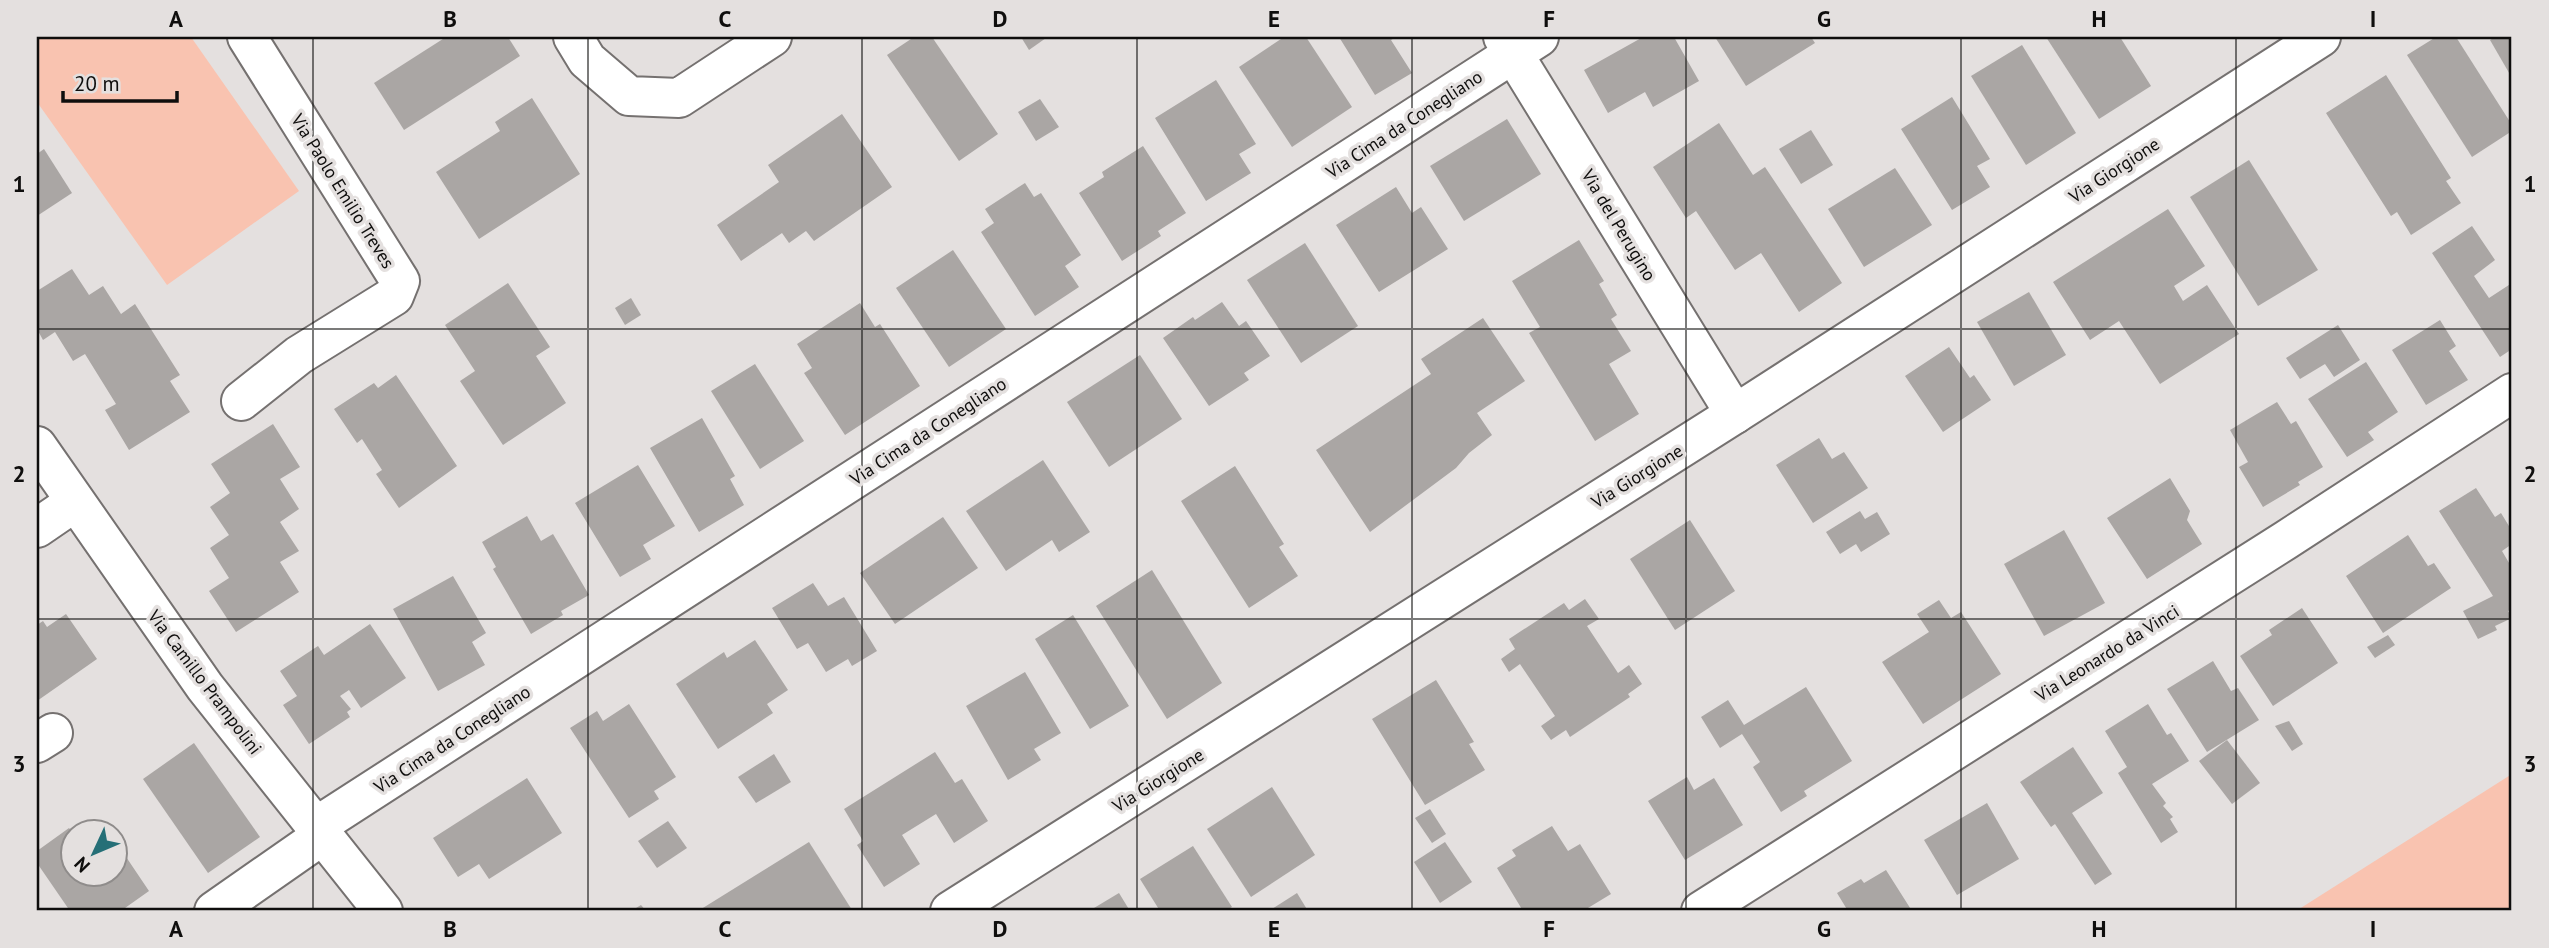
<svg xmlns="http://www.w3.org/2000/svg" width="2549" height="948" viewBox="0 0 2549 948" font-family="'PT Sans',sans-serif">
	<style>
		.green { fill: #f9c3b0 }
		.building { fill: #aaa6a4 }
		.lines { fill: none; stroke-linecap: round; stroke-linejoin: round }
		.minor-casing { stroke: #757170; stroke-width: 42 }
		.major-casing { stroke: #757170; stroke-width: 42 }
		.minor { stroke: #fff; stroke-width: 38 }
		.major { stroke: #fff; stroke-width: 38 }
		.grid { fill: none; stroke: #0f0e0d; stroke-width: 2; stroke-opacity: 0.55 }
		.labels { text-anchor: middle; dominant-baseline: central; stroke-width: 7; stroke-linejoin: round; paint-order: stroke }
		.street-label { font-size: 18px; fill: #0f0e0d; stroke: #e4e0df }
		.neatline { fill: none; stroke: #0f0e0d; stroke-width: 2.5 }
		.grid-label { font-size: 23px; text-anchor: middle; font-weight: bold; fill: #0f0e0d }
	</style>
	<rect width="100%" height="100%" fill="#e4e0df"/>
	<g class="green">
		<path d="M37,37H191L299,191L167,285L37,102Z"/>
		<path d="M2512,774V911H2296Z"/>
	</g>
	<g class="building">
		<path d="M446,37H508L520,56L404,130L374,83Z"/>
		<path d="M914,37H932L998,134L959,161L887,55Z"/>
		<path d="M1021,37H1045L1046,38L1029,50Z"/>
		<path d="M1284,37H1306L1352,107L1292,147L1239,67Z"/>
		<path d="M1339,37H1396L1391,40L1412,73L1375,95Z"/>
		<path d="M1643,37H1674L1699,81L1653,107L1645,92L1608,113L1584,70Z"/>
		<path d="M1715,37H1811L1815,43L1746,86Z"/>
		<path d="M2046,37H2120L2151,86L2099,119Z"/>
		<path d="M2436,37H2456L2512,125V131L2472,157L2407,55Z"/>
		<path d="M2495,37H2512V78L2490,40Z"/>
		<path d="M2022,45L2076,133L2026,165L1971,76Z"/>
		<path d="M2386,75L2451,178L2446,181L2461,203L2411,235L2397,212L2391,216L2326,113Z"/>
		<path d="M1216,80L1256,144L1239,154L1251,173L1206,201L1155,118Z"/>
		<path d="M1952,97L1990,159L1977,166L1990,187L1952,210L1901,129Z"/>
		<path d="M532,98L580,174L479,239L436,172L500,131L495,122Z"/>
		<path d="M1040,99L1059,127L1036,141L1018,112Z"/>
		<path d="M842,114L892,187L814,241L806,231L789,243L782,233L741,261L717,225L779,182L768,165Z"/>
		<path d="M1507,119L1541,174L1464,221L1430,166Z"/>
		<path d="M1719,123L1753,175L1765,167L1842,283L1799,312L1761,253L1735,270L1696,211L1686,218L1653,167Z"/>
		<path d="M1811,130L1833,165L1801,184L1779,149Z"/>
		<path d="M1143,146L1186,213L1158,231L1161,236L1122,261L1079,193L1104,177L1102,172Z"/>
		<path d="M44,149L72,193L37,216V154Z"/>
		<path d="M2249,160L2318,270L2258,306L2190,197Z"/>
		<path d="M1895,168L1932,225L1864,267L1828,209Z"/>
		<path d="M1025,183L1034,197L1041,193L1081,255L1065,266L1079,287L1035,316L981,232L994,223L985,209Z"/>
		<path d="M1396,187L1412,213L1421,207L1448,249L1379,292L1336,225Z"/>
		<path d="M2168,209L2205,266L2174,286L2183,301L2207,285L2239,334L2160,384L2119,321L2090,340L2053,282Z"/>
		<path d="M2472,226L2495,260L2474,276L2489,298L2512,283V349L2500,357L2432,253Z"/>
		<path d="M1579,240L1604,281L1599,284L1617,315L1611,319L1631,351L1609,364L1639,414L1595,441L1529,333L1540,327L1512,281Z"/>
		<path d="M1305,243L1358,326L1301,363L1247,280Z"/>
		<path d="M953,250L1006,329L949,367L896,288Z"/>
		<path d="M72,269L89,295L103,286L121,314L135,304L180,375L170,381L190,412L129,450L105,410L116,404L85,354L73,361L55,332L43,340L37,329V291Z"/>
		<path d="M508,283L550,347L536,356L566,403L503,445L460,381L475,371L445,325Z"/>
		<path d="M2029,292L2066,355L2014,386L1977,322Z"/>
		<path d="M631,298L641,315L625,325L615,308Z"/>
		<path d="M1222,302L1239,326L1246,321L1270,356L1244,373L1249,380L1209,406L1163,338L1193,317L1195,320Z"/>
		<path d="M860,303L875,327L880,324L920,386L845,435L804,373L812,368L797,344Z"/>
		<path d="M1483,318L1525,381L1477,413L1492,435L1469,453L1456,468L1370,532L1316,450L1431,374L1421,359Z"/>
		<path d="M2440,320L2456,346L2449,351L2468,380L2426,405L2392,350Z"/>
		<path d="M2338,325L2360,360L2334,377L2325,364L2300,379L2286,358Z"/>
		<path d="M1949,347L1970,378L1974,375L1991,400L1943,432L1905,376Z"/>
		<path d="M1140,355L1182,419L1109,467L1067,402Z"/>
		<path d="M2366,362L2398,412L2368,432L2374,440L2347,457L2308,399Z"/>
		<path d="M755,364L804,441L760,469L711,391Z"/>
		<path d="M396,375L457,466L399,508L376,474L382,470L362,439L357,443L334,409L374,383L378,388Z"/>
		<path d="M2277,402L2291,424L2296,421L2323,467L2298,482L2300,485L2263,507L2239,467L2248,462L2230,430Z"/>
		<path d="M702,418L735,476L730,479L744,505L699,532L650,448Z"/>
		<path d="M273,424L300,467L280,479L299,509L280,522L299,551L280,562L299,592L236,632L209,591L229,578L210,548L229,535L210,507L230,493L211,464Z"/>
		<path d="M1819,438L1832,459L1844,452L1868,488L1813,523L1776,465Z"/>
		<path d="M1043,460L1090,532L1059,552L1052,540L1006,571L966,511Z"/>
		<path d="M638,465L675,526L643,545L651,559L620,577L575,503Z"/>
		<path d="M1235,466L1284,544L1279,547L1298,576L1249,608L1181,501Z"/>
		<path d="M2170,478L2190,511L2187,520L2202,544L2147,579L2107,518Z"/>
		<path d="M2476,488L2495,517L2501,513L2512,531V544L2502,551L2512,568V609L2508,611L2512,618L2495,626L2497,630L2478,639L2463,611L2493,596L2439,511Z"/>
		<path d="M1860,511L1865,519L1877,512L1890,534L1861,552L1856,544L1840,554L1826,532Z"/>
		<path d="M527,516L541,541L553,534L589,595L561,611L563,615L531,634L493,569L496,567L482,542Z"/>
		<path d="M943,517L978,568L895,624L860,573Z"/>
		<path d="M1690,520L1735,591L1675,630L1630,559Z"/>
		<path d="M2064,530L2105,603L2044,636L2004,564Z"/>
		<path d="M2408,535L2428,566L2434,563L2451,588L2383,633L2346,576Z"/>
		<path d="M1152,570L1222,683L1167,719L1096,606Z"/>
		<path d="M453,576L486,633L472,642L485,665L438,691L393,609Z"/>
		<path d="M813,583L828,606L844,597L877,651L852,666L848,659L826,672L808,643L797,649L772,608Z"/>
		<path d="M1585,599L1599,619L1587,626L1618,673L1629,665L1642,684L1628,694L1630,697L1570,737L1566,730L1551,740L1541,726L1555,716L1520,664L1509,672L1501,659L1515,649L1509,639L1564,603L1569,610Z"/>
		<path d="M1939,600L1951,618L1961,612L2001,674L1923,724L1882,662L1929,632L1917,614Z"/>
		<path d="M2302,608L2338,663L2273,706L2240,656L2272,635L2269,630Z"/>
		<path d="M66,614L97,659L37,701V625L43,621L47,627Z"/>
		<path d="M1073,615L1129,706L1090,729L1035,639Z"/>
		<path d="M370,624L406,678L361,708L349,690L340,696L351,709L347,712L350,717L309,744L283,705L297,696L280,671L318,646L324,655Z"/>
		<path d="M2388,635L2395,645L2375,658L2367,647Z"/>
		<path d="M755,640L788,690L767,704L773,713L718,749L676,684L724,652L727,658Z"/>
		<path d="M2213,661L2231,691L2238,688L2259,720L2207,752L2167,689Z"/>
		<path d="M1025,672L1061,733L1034,749L1041,760L1008,780L966,706Z"/>
		<path d="M1436,680L1474,742L1469,744L1485,770L1425,805L1372,719Z"/>
		<path d="M1806,687L1852,761L1804,791L1807,796L1781,812L1753,767L1760,762L1742,734L1720,748L1701,717L1728,700L1744,725Z"/>
		<path d="M629,704L676,777L654,791L659,799L629,818L570,728L597,711L603,721Z"/>
		<path d="M2148,704L2167,735L2171,733L2189,761L2152,784L2166,803L2163,806L2173,817L2170,819L2178,832L2161,843L2118,773L2127,767L2105,731Z"/>
		<path d="M2289,721L2303,744L2292,751L2275,726Z"/>
		<path d="M2227,740L2260,783L2232,804L2199,761Z"/>
		<path d="M194,743L260,837L208,873L143,779Z"/>
		<path d="M2073,747L2103,793L2072,813L2112,874L2095,885L2055,824L2051,827L2020,782Z"/>
		<path d="M935,752L955,783L962,779L988,821L954,843L936,814L902,835L920,864L884,887L857,845L863,841L844,809Z"/>
		<path d="M774,754L791,782L756,803L738,777Z"/>
		<path d="M1687,777L1694,790L1714,778L1743,825L1685,860L1648,801Z"/>
		<path d="M527,778L562,833L489,879L479,864L458,877L433,838Z"/>
		<path d="M1272,787L1315,855L1251,897L1207,829Z"/>
		<path d="M1987,803L2019,859L1957,895L1924,840Z"/>
		<path d="M1430,809L1446,834L1432,843L1415,818Z"/>
		<path d="M668,821L687,848L657,868L638,841Z"/>
		<path d="M102,822L109,832H88Z"/>
		<path d="M1552,826L1568,851L1580,844L1611,894L1583,911H1523L1497,868L1516,856L1512,850Z"/>
		<path d="M69,828L74,834V874H116V842L149,891L125,908L127,911H70L37,863V851Z"/>
		<path d="M809,842L852,910L850,911H698Z"/>
		<path d="M1445,842L1472,882L1440,903L1414,862Z"/>
		<path d="M1193,846L1232,907L1225,911H1160L1140,879Z"/>
		<path d="M1886,870L1912,911H1848L1837,893L1861,879L1864,883Z"/>
		<path d="M1119,893L1130,911H1089Z"/>
		<path d="M1297,893L1308,911H1269Z"/>
		<path d="M641,905L646,911H631Z"/>
	</g>
	<g class="lines">
		<defs>
			<g id="minor">
				<path d="M573,37L587,60L629,96L679,98L772,37"/>
				<path d="M1503,37L1735,414"/>
				<path d="M241,401L299,355L394,296L400,281L247,37"/>
				<path d="M37,446L205,687L383,911"/>
				<path d="M37,528L75,502"/>
				<path d="M37,743L53,733"/>
				<path d="M317,826L1539,37"/>
				<path d="M214,911L323,835"/>
				<path d="M1701,911L2286,540L2512,393"/>
			</g>
			<path id="major" d="M950,911L1735,414L2321,37"/>
		</defs>
		<use href="#minor" class="minor-casing"/>
		<use href="#major" class="major-casing"/>
		<use href="#minor" class="minor"/>
		<use href="#major" class="major"/>
	</g>
	<path class="grid" d="M313,37V911M588,37V911M862,37V911M1137,37V911M1412,37V911M1686,37V911M1961,37V911M2236,37V911M37,329H2512M37,619H2512"/>
	<g class="labels">
		<g class="street-label">
			<text transform="translate(1404 124) rotate(-33)">Via Cima da Conegliano</text>
			<text transform="translate(2114 170) rotate(-33)">Via Giorgione</text>
			<text transform="translate(343 191) rotate(58)">Via Paolo Emilio Treves</text>
			<text transform="translate(1619 225) rotate(59)">Via del Perugino</text>
			<text transform="translate(928 431) rotate(-33)">Via Cima da Conegliano</text>
			<text transform="translate(1637 476) rotate(-32)">Via Giorgione</text>
			<text transform="translate(2107 653) rotate(-32)">Via Leonardo da Vinci</text>
			<text transform="translate(205 682) rotate(53)">Via Camillo Prampolini</text>
			<text transform="translate(452 739) rotate(-33)">Via Cima da Conegliano</text>
			<text transform="translate(1158 780) rotate(-32)">Via Giorgione</text>
		</g>
	</g>
	<rect width="2549" height="948" fill="none" stroke="#e4e0df" stroke-width="77"/>
	<g transform="translate(94 853) rotate(226)"><circle r="33" fill="#e4e0df" stroke="#8f8c8b" stroke-width="2"/>
	<path d="M0-5L12 26L0 18L-12 26Z" fill="#256f77"/>
	<text y="-10" font-size="19" font-weight="bold" text-anchor="middle" fill="#0f0e0d">N</text>
	</g>
	<path d="M63 91v10h114v-10" fill="none" stroke="#0f0e0d" stroke-width="3.5"/>
	<text x="74" y="91" font-size="21" fill="#0f0e0d" stroke="#e4e0df" stroke-width="5" paint-order="stroke">20 m</text>
	<rect x="38" y="38" width="2472" height="871" class="neatline"/>
	<g class="grid-label">
		<text x="176" y="27">A</text>
		<text x="450" y="27">B</text>
		<text x="725" y="27">C</text>
		<text x="1000" y="27">D</text>
		<text x="1274" y="27">E</text>
		<text x="1549" y="27">F</text>
		<text x="1824" y="27">G</text>
		<text x="2099" y="27">H</text>
		<text x="2373" y="27">I</text>
		<text x="19" y="192">1</text>
		<text x="2530" y="192">1</text>
		<text x="19" y="482">2</text>
		<text x="2530" y="482">2</text>
		<text x="19" y="772">3</text>
		<text x="2530" y="772">3</text>
		<text x="176" y="937">A</text>
		<text x="450" y="937">B</text>
		<text x="725" y="937">C</text>
		<text x="1000" y="937">D</text>
		<text x="1274" y="937">E</text>
		<text x="1549" y="937">F</text>
		<text x="1824" y="937">G</text>
		<text x="2099" y="937">H</text>
		<text x="2373" y="937">I</text>
	</g>
</svg>
